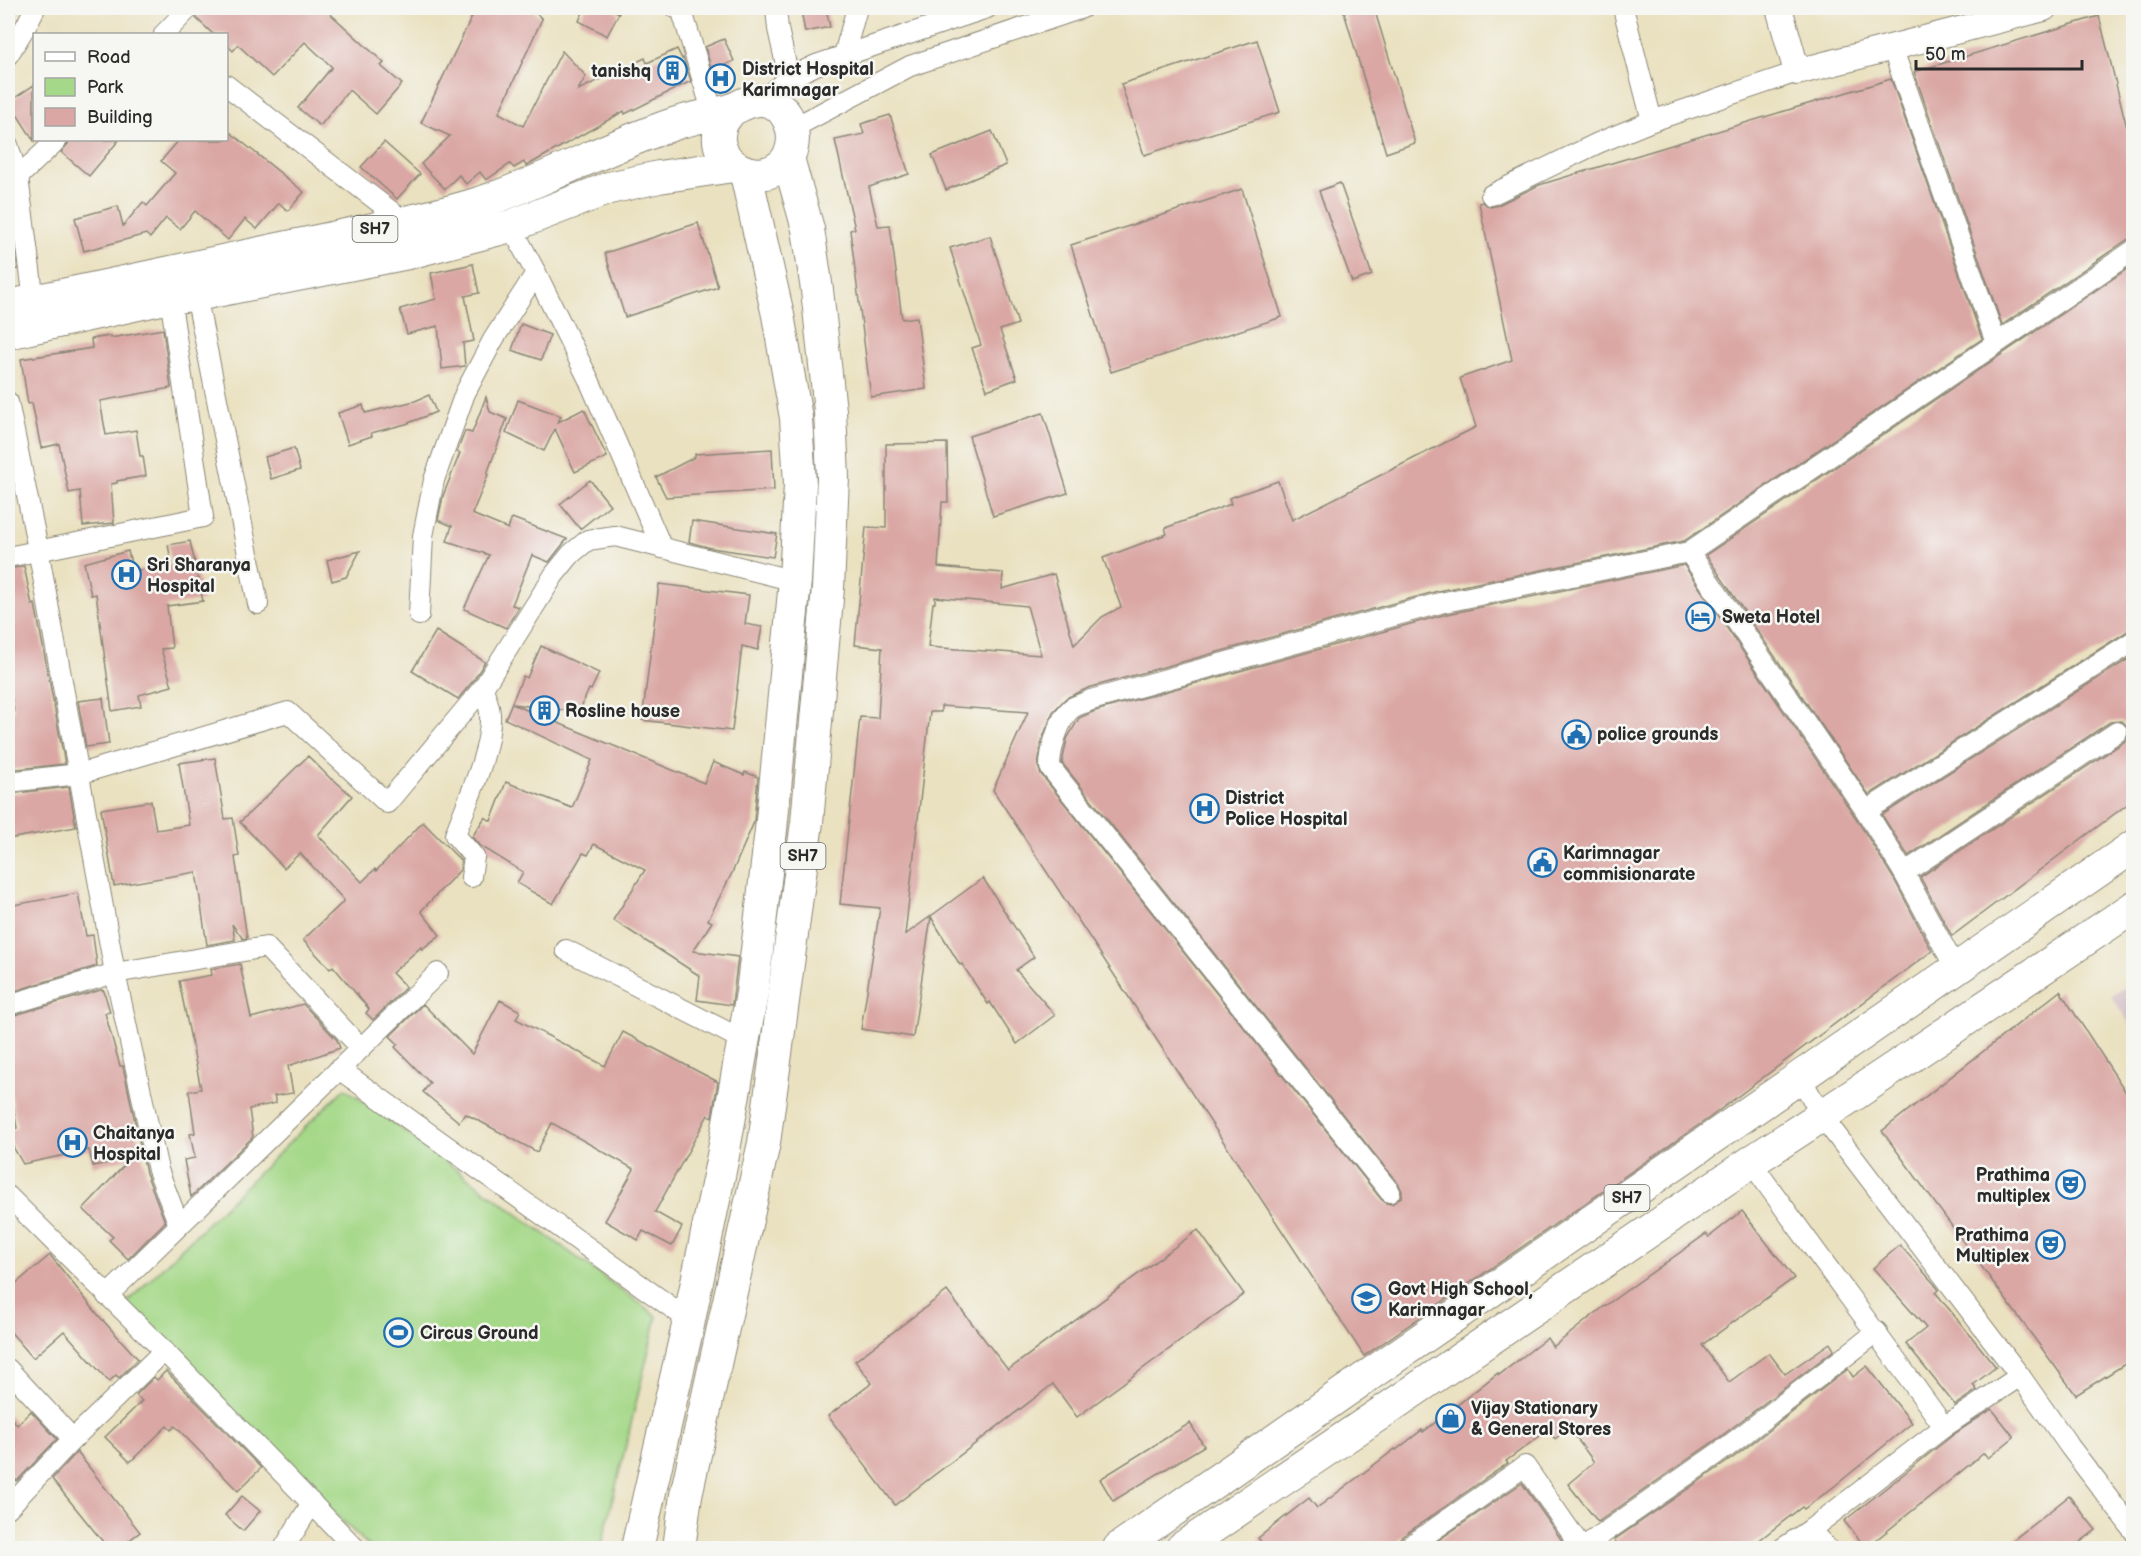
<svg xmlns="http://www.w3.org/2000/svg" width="2141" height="1556" viewBox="0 0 2141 1556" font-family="'Balsamiq Sans',sans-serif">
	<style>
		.industrial { fill: #d2bec4 }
		.green { fill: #a5d888; stroke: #68825a; stroke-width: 1.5 }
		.building { fill: #daa7a4; fill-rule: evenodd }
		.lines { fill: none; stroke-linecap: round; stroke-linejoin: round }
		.minor-casing { stroke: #8a8676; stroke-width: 22 }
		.tertiary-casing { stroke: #8a8676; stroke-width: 28 }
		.primary-casing { stroke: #8a8676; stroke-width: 34 }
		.minor { stroke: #fff; stroke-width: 20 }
		.tertiary { stroke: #fff; stroke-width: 26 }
		.primary { stroke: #fff; stroke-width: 32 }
		.labels { text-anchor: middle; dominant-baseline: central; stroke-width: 5; stroke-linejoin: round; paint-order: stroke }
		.shield { fill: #f6f6f2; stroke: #686867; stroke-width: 1.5 }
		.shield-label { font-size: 16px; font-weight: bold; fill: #2b2b2b }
		.poi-label { font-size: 18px; font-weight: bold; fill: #2b2b2b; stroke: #f6f6f2; text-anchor: start }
	</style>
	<rect width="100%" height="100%" fill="#f6f6f2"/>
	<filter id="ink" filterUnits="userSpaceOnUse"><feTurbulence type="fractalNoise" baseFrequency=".0167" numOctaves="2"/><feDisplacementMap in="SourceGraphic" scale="12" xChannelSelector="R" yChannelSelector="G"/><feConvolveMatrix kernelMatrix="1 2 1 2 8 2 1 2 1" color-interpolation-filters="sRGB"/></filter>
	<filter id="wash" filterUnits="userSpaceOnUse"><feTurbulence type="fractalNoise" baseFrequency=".008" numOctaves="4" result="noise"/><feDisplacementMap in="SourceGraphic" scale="24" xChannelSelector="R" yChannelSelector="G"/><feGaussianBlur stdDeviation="1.35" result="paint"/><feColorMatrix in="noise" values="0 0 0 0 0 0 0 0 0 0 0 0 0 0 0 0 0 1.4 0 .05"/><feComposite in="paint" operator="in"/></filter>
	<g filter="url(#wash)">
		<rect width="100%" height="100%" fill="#eae1c0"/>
		<path class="industrial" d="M2133,982V1029L2111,996Z"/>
		<path class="green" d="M345,1088L657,1316L601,1548H371L120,1309Z"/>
		<g id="blocks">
			<g class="building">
				<path d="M201,8H324L384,63L381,66L402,84L376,114L349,90L320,126L298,108L332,67L305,42L272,77L238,45L233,51L226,44V34H213L196,18Z"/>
				<path d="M476,8H531L542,19L499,113L523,126L562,51L586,76L578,90L645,58L647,63L677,49L682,59L683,58L691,81L625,114L624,111L530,164L526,166L524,162L514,168L510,164L486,180L480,172L466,184L459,175L445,189L421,164L450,136L421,123Z"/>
				<path d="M585,8H610L619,13L607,36L579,21Z"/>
				<path d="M819,8H826L830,27L805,32L801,11Z"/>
				<path d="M1358,8H1374L1415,143L1386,153L1344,12Z"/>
				<path d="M2099,16L2133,152V238L2127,240L2002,325L1914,72Z"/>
				<path d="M724,39L734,61L712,71L705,47Z"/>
				<path d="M1257,40L1280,112L1144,155L1121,84Z"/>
				<path d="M1891,79L1982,339L1684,541L1438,591L1088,688L1066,698L1053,712L1042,740L1038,766L1041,774L1381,1199L1386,1203L1392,1204L1401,1197L1402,1191L1399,1185L1062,763L1067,739L1079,718L1095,711L1443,615L1684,565L1856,818L1894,879L1932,951L1709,1118L1364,1356L993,790L1028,712L941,706V712H930L905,935L983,878L1034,957L1016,970L1055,1015L1017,1044L990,1002L988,1004L962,964L960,965L931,917L913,1037L861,1029L880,908L840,904L860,717L878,718L882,648L855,645L866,527L886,528V444L947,443L948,502H942L938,567L1003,573L1002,589L1054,574L1074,645L1102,617L1121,607L1103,558L1167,534L1165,528L1231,504L1229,498L1278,481L1292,520L1476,427L1460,378L1512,360L1479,203L1482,202L1490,207L1496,206L1539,185ZM935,597L1027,606L1041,655L928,647L933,603H935Z"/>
				<path d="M34,85V141L9,102Z"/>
				<path d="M890,115L909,174L869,187L878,226L890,225L902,319L917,317L926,389L871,397L850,230L855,229L835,140L864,134L861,124Z"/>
				<path d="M226,129L304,192L288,211L279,203L257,229L245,219L228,240L195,211L180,229L166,218L150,238L146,234L84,251L75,218L118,206L123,226L143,202L147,206L175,173L161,161L179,140H226Z"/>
				<path d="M992,131L1006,165L946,190L932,155Z"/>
				<path d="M69,140H119L89,176L61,152L68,144Z"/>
				<path d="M384,142L420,174L397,199L361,167Z"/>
				<path d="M1340,183L1372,275L1352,282L1319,191Z"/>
				<path d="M1242,189L1282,317L1111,372L1071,245Z"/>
				<path d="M8,212H10L18,269L8,271Z"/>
				<path d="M698,223L718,287L625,317L605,253Z"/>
				<path d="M990,236L1018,324L1000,330L1017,379L987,390L972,348L981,345L950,248Z"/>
				<path d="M473,264L479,293L465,296L474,341L463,343L465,366L442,369L438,326L407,334L400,309L436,299L431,273Z"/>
				<path d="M2133,265V629L2128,631L1869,795L1706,555Z"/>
				<path d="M521,324L550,335L541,360L512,350Z"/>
				<path d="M163,329L171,388L100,401L106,435L136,430L140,456H143L146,476L117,481V483L111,484L114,523L83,526L80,491L69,493L59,444L41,448L32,403L28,404L21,359L92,348L91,339L110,336V338Z"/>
				<path d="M429,395L436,412L406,424L371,433L372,436L348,444L338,413L363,405L365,413L415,401Z"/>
				<path d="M486,397L490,412L507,419L487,474L488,475L472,514L508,529L512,518L567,539L549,562L532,555L512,605L519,607L506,628L464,609L489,555L447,541L452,526L438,520L443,496L460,453L457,452L465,431L472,433Z"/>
				<path d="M518,400L561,416L558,422L584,409L607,457L575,472L555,429L544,451L506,433Z"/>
				<path d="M1043,413L1068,493L993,516L969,436Z"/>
				<path d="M294,448L300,470L271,479L265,457Z"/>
				<path d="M772,449L774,490L666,497L656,477L695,457V454Z"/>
				<path d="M590,480L610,505L580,529L560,504Z"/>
				<path d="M692,521L777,534L773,557L711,548L689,542Z"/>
				<path d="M190,541L203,601L167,606L172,648L161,649L172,686L139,695L141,706L112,711L96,594L91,595L84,563L128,551L133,571L172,565L168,545Z"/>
				<path d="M360,551L346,577L332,581L327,560Z"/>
				<path d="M24,566L32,605L35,604L65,764L8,770V711H14L8,679V569Z"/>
				<path d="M659,584L749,595L745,624L762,627L758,650L742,646L732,731L642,720Z"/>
				<path d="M436,631L485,662L473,681L458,699L412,671Z"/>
				<path d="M541,646L599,673L591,690L589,689L579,712L512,704L704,783L713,762L744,775L745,772L758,777L754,822L732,873L708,920L712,922L693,951L738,957L732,1005L697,1000L700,976L613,920L645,870L594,844L588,855L583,853L553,904L517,883L523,872L479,845L472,837L485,817L491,821L506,782L572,808L592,760L505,719L523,676L527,678Z"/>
				<path d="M2133,656V800L1952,936L1920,877L2124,742L2128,737L2127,726L2122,721L2110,722L1908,856L1882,815Z"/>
				<path d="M103,698L109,744L86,747L78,701Z"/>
				<path d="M308,756L332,780L333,779L352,796L318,835L362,882L375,869L376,871L423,822L461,861L460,870L421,911L440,935L422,949L421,947L392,973L406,987L373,1020L366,1013L369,1009L333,966L330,969L303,940L344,901L343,899L300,853L284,868L240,822Z"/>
				<path d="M215,758L225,819L233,818L239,856L235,857L247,938L243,939L232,924L235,940L207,945L196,872L114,886L101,809L151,801L156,830L189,825L179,763Z"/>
				<path d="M69,787L76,827L8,839V794Z"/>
				<path d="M78,893L86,936L93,935L97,966L8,993V906Z"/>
				<path d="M240,964L251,1018L303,1004L337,1040L340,1048L288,1066L293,1093L274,1096L276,1103L249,1109L253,1137L191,1197L184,1160L195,1158L190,1134L195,1133L189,1091L201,1089L179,981L212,975L211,969Z"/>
				<path d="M101,990L104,991L110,1012L105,1013L120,1066H123L146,1173L165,1222L128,1259L109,1240L113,1237L83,1209L131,1158L93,1166L89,1150L23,1164L8,1138V1131L17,1128L8,1078V1017Z"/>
				<path d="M2060,991L2133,1103V1359L2076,1395L1882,1131Z"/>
				<path d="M500,1000L520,1011L516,1019L605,1066L623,1032L718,1082L712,1117L708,1115L655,1212L682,1227L672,1246L643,1231L638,1240L605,1221L634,1169L552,1123L537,1152L466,1114L459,1122L423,1092L430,1083L395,1047L398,1044L390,1036L423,1004L472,1054Z"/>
				<path d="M1742,1211L1794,1278L1702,1345L1729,1382L1769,1353L1785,1374L1830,1343L1834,1350L1720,1437L1598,1522L1568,1484L1594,1462L1569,1428L1555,1439L1548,1430L1506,1461L1508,1463L1400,1538L1395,1548H1266L1258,1538L1309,1498L1317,1508L1395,1449L1396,1450L1422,1430L1423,1432L1498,1373L1499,1375L1547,1338L1553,1347L1602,1308L1706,1234L1709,1237Z"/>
				<path d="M1198,1230L1244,1294L1077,1417L1053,1384L895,1505L828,1416L872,1383L855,1361L947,1291L1008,1370Z"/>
				<path d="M1900,1245L1936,1286L1939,1290L1936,1293L1996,1367L1973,1385L1977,1390L1955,1405L1906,1344L1926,1328L1873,1268Z"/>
				<path d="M50,1255L99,1316L138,1359L119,1378L116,1375L109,1382L64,1331L33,1358L8,1329V1290Z"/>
				<path d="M1867,1366L1912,1423L1836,1485L1804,1509L1802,1507L1749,1548H1621L1614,1540L1734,1457L1848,1369L1853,1377Z"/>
				<path d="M166,1371L261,1468L238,1491L175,1426L171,1430L167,1426L130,1462L105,1437L142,1401L136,1395L154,1377L157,1380Z"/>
				<path d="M1992,1409L2014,1437L1988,1458L1984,1453L1866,1548L1844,1521L1953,1435Z"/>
				<path d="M31,1411L57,1439L17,1481L8,1472V1414L17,1425Z"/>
				<path d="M1190,1423L1204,1446L1113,1501L1100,1479Z"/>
				<path d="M77,1452L140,1532L119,1548H108L52,1479Z"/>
				<path d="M1522,1483L1563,1542L1554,1548H1427Z"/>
				<path d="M242,1496L260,1511L243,1531L225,1515Z"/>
				<path d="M2069,1496L2096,1530L2072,1548H2003Z"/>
			</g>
		</g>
	</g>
	<g filter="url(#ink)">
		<use href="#blocks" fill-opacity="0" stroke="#8a8676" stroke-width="1.5"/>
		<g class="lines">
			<defs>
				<g id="minor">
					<path d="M676,8H681L713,114"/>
					<path d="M776,8L778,29L789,78"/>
					<path d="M1623,8L1652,121"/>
					<path d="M164,34L189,8"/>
					<path d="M1892,47L1996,343"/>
					<path d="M8,55L26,26L35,8"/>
					<path d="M844,55L857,8"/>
					<path d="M226,85L405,222"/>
					<path d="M762,100L789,78L816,65L987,8"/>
					<path d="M793,128L910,66L1082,8"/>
					<path d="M8,145L18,177L34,301"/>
					<path d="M18,177L57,140"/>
					<path d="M1491,195L1598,143L1652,121L1797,72"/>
					<path d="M536,273L589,380L662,548"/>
					<path d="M196,295L258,604"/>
					<path d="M8,402L38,549L115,973L158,1170L179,1225"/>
					<path d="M1689,552L1866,811L1904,873L1956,969"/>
					<path d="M8,557L203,517L170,297"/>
					<path d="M419,615L423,536L434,480L465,393L493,340L536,273L511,226"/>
					<path d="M8,782L79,774L288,712L387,803L483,688L554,575L571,554L588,540L615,536L795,581"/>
					<path d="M1866,811L2134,641"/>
					<path d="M1904,873L2117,732"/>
					<path d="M471,877L474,857L455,835C467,801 492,750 490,714C490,706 485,696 483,688"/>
					<path d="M566,950L743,1040"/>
					<path d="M8,1005L115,973L266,947L361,1048"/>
					<path d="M339,1069L689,1320"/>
					<path d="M1801,1078L1821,1115L2020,1376L2070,1447L2134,1531"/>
					<path d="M1751,1162C1814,1251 1881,1338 1944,1427L1810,1530L1783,1548"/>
					<path d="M1390,1192L1050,767C1050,750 1059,718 1072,708C1077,705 1085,703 1091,700L1440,603L1689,552L2134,250"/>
					<path d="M8,1196L164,1351L355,1548"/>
					<path d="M107,1296L438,973"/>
					<path d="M8,1369L73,1439"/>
					<path d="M1944,1427L2020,1376"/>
					<path d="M8,1508L73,1439L164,1351"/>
					<path d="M1810,1530L1827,1548"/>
					<path d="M284,1548L312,1503"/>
					<path d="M1407,1548L1525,1466L1582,1548"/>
					<path d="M1582,1548L1727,1447L1877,1332"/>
				</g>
				<path id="tertiary" d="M1779,8L1797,72L2044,8"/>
				<g id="primary">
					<path d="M8,306C105,287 201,265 298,245C334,238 369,230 405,222C433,216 463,209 491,199C553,177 611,145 674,124C691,118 709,116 727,111C740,108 743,101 759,100C787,99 802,137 787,159C762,193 705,163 722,123C724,119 728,115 730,111"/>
					<path d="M8,333L170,297L196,295L408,253L511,226L609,188L659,177L733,166"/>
					<path d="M637,1548L687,1330L722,1161L752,993L771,830L795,581L800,484L796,418L778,315L746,174"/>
					<path d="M679,1548L686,1495L764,1143L807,822L828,588L833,478L830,411L817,290L808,229L788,158"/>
					<path d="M1119,1548L2134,846"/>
					<path d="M1182,1548L1751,1162L1852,1096L2134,907"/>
				</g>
			</defs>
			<use href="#minor" class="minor-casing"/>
			<use href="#tertiary" class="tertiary-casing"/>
			<use href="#primary" class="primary-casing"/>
			<use href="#minor" class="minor"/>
			<use href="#tertiary" class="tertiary"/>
			<use href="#primary" class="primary"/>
		</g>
	</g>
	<defs>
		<symbol id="building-ring" viewBox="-11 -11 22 22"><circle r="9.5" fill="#f6f6f2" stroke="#1f6fb2" stroke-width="1.5"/><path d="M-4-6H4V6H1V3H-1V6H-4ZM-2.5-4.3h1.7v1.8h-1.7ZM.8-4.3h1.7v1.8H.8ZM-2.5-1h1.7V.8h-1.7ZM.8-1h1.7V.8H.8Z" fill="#1f6fb2"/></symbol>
		<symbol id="hospital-ring" viewBox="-11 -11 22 22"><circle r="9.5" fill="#f6f6f2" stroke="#1f6fb2" stroke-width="1.5"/><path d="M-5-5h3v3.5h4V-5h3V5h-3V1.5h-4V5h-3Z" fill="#1f6fb2"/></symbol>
		<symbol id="hotel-ring" viewBox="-11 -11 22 22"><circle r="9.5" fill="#f6f6f2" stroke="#1f6fb2" stroke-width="1.5"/><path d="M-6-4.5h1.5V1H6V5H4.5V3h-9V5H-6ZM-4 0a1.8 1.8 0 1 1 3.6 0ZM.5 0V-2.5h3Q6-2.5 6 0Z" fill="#1f6fb2"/></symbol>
		<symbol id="civic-ring" viewBox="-11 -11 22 22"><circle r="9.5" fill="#f6f6f2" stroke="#1f6fb2" stroke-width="1.5"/><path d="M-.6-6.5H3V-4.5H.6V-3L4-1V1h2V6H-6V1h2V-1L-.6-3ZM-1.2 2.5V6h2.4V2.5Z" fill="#1f6fb2"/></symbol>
		<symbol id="theatre-ring" viewBox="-11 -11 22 22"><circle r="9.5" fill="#f6f6f2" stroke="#1f6fb2" stroke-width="1.5"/><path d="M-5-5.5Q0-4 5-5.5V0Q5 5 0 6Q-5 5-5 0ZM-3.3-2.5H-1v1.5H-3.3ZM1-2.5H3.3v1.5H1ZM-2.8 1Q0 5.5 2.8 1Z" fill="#1f6fb2"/></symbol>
		<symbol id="school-ring" viewBox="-11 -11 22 22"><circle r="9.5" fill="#f6f6f2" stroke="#1f6fb2" stroke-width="1.5"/><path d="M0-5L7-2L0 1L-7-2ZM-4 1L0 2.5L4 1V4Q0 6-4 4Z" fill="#1f6fb2"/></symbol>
		<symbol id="stadium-ring" viewBox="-11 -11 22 22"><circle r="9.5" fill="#f6f6f2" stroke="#1f6fb2" stroke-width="1.5"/><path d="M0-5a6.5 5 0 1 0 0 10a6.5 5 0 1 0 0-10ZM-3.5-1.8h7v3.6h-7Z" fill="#1f6fb2"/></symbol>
		<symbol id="shop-ring" viewBox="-11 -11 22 22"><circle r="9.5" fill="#f6f6f2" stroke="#1f6fb2" stroke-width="1.5"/><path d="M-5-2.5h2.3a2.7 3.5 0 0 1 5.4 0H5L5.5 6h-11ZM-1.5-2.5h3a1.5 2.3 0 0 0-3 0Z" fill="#1f6fb2"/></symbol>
	</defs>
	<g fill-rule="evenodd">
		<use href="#building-ring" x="656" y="54" width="33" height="33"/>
		<use href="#hospital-ring" x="704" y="62" width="33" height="33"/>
		<use href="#hospital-ring" x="110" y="558" width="33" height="33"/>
		<use href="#hotel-ring" x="1684" y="600" width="33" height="33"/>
		<use href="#building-ring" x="528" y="694" width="33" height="33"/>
		<use href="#civic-ring" x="1560" y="718" width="33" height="33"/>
		<use href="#hospital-ring" x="1188" y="792" width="33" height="33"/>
		<use href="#civic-ring" x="1526" y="846" width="33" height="33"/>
		<use href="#hospital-ring" x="56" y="1126" width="33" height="33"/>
		<use href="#theatre-ring" x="2054" y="1168" width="33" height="33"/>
		<use href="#theatre-ring" x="2034" y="1228" width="33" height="33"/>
		<use href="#school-ring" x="1350" y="1282" width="33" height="33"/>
		<use href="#stadium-ring" x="382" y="1316" width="33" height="33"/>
		<use href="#shop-ring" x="1434" y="1402" width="33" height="33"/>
	</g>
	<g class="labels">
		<g class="shield">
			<rect x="352.5" y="216" width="45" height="26" rx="4.5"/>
			<rect x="780.5" y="843" width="45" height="26" rx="4.5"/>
			<rect x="1604.5" y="1185" width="45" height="26" rx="4.5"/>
		</g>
		<g class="shield-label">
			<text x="375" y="229">SH7</text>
			<text x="803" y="856">SH7</text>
			<text x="1627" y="1198">SH7</text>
		</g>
		<g class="poi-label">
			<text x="742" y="69">District Hospital<tspan x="742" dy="21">Karimnagar</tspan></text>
			<text x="651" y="71" text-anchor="end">tanishq</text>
			<text x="147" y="565">Sri Sharanya<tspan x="147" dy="21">Hospital</tspan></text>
			<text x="1722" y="617">Sweta Hotel</text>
			<text x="565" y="711">Rosline house</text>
			<text x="1597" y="734">police grounds</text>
			<text x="1225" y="798">District<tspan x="1225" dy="21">Police Hospital</tspan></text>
			<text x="1563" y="853">Karimnagar<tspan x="1563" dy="21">commisionarate</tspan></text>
			<text x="93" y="1133">Chaitanya<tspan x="93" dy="21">Hospital</tspan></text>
			<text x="2050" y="1175" text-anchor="end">Prathima<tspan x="2050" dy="21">multiplex</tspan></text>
			<text x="2029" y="1235" text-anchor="end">Prathima<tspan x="2029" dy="21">Multiplex</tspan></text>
			<text x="1388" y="1289">Govt High School,<tspan x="1388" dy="21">Karimnagar</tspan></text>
			<text x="420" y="1333">Circus Ground</text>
			<text x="1471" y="1408">Vijay Stationary<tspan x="1471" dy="21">&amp; General Stores</tspan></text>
		</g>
	</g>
	<rect width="2141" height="1556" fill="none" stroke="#f6f6f2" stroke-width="30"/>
	<rect x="33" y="33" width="195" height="108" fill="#f6f6f2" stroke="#a5a5a2" stroke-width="1.5"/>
	<rect x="45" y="52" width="30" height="9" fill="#ffffff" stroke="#a5a5a2" stroke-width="1.5"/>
	<text x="87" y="63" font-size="18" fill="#2b2b2b">Road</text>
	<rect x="45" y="78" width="30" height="18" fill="#a5d888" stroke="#a5a5a2" stroke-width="1.5"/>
	<text x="87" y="93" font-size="18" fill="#2b2b2b">Park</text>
	<rect x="45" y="108" width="30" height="18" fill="#daa7a4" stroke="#a5a5a2" stroke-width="1.5"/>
	<text x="87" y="123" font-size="18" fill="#2b2b2b">Building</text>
	<path d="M1916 60v9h166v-9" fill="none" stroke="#2b2b2b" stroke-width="3"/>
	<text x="1925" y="60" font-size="18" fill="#2b2b2b" stroke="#f6f6f2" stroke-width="4.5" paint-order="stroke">50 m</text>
</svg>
